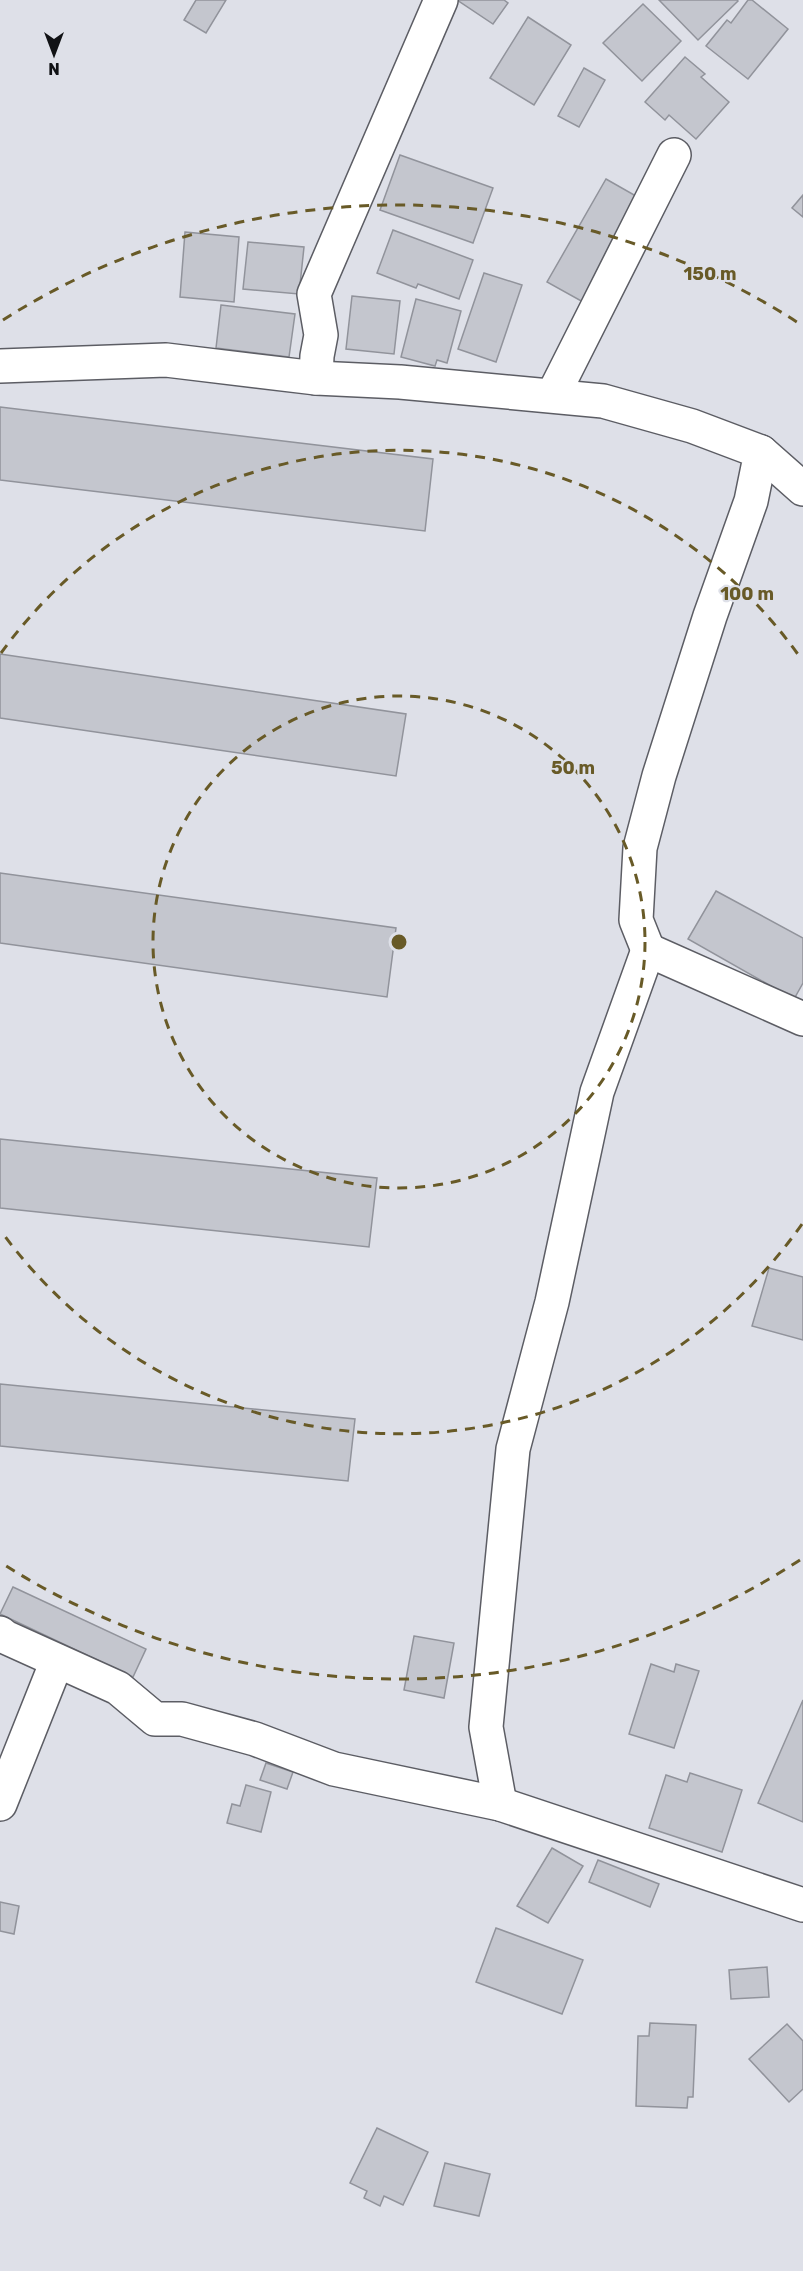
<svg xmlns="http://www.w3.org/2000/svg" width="803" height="2271" viewBox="0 0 803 2271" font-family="Rubik,sans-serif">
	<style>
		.building { fill: #c4c6ce; stroke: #91939b; stroke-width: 1.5 }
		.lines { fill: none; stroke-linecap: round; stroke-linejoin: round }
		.street-casing { stroke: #5c5d64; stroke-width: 36 }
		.street { stroke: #fff; stroke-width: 33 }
		.ring { fill: none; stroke: #685a27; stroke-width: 3; stroke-dasharray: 10 8 }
		.centre { fill: #685a27; stroke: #dee0e8; stroke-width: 3 }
		.ring-label { font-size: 18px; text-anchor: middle; font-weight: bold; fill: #685a27; stroke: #dee0e8; stroke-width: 4.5; stroke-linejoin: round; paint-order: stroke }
	</style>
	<rect width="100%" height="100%" fill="#dee0e8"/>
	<g class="building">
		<path d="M196,0H226L206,33L184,20Z"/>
		<path d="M457,0H504L508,3L493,24Z"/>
		<path d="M659,0H737L738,1L698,40Z"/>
		<path d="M748,0H752L788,29L748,79L706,46L727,20L731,23Z"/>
		<path d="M643,4L681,41L642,81L603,43Z"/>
		<path d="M528,17L571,45L534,105L490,78Z"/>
		<path d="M685,57L705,74L701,77L729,102L696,139L669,115L665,120L645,102Z"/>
		<path d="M584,68L605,80L579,127L558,116Z"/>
		<path d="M400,155L493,188L473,243L380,210Z"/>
		<path d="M606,179L643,200L583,302L547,282Z"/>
		<path d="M803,195V217L792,208Z"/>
		<path d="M393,230L473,260L459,299L418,284L416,288L377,273Z"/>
		<path d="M185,232L239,237L234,302L180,297Z"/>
		<path d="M248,242L304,247L299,294L243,289Z"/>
		<path d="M484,273L522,285L496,362L458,349Z"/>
		<path d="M352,296L400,301L394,354L346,349Z"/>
		<path d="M416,299L461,311L447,363L437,360L435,366L401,357Z"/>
		<path d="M221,305L295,314L289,357L216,348Z"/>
		<path d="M0,407L433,459L425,531L0,480Z"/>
		<path d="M0,654L406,714L396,776L0,718Z"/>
		<path d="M0,873L396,928L387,997L0,943Z"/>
		<path d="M716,891L803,938V983L794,999L688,939Z"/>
		<path d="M0,1139L377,1178L369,1247L0,1208Z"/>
		<path d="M769,1268L803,1277V1340L752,1326Z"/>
		<path d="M0,1384L355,1419L348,1481L0,1446Z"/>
		<path d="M13,1587L146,1649L133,1677L0,1614Z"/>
		<path d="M414,1636L454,1643L444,1698L404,1690Z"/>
		<path d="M651,1664L674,1672L676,1664L699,1671L674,1748L629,1734Z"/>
		<path d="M803,1700V1822L758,1803Z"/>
		<path d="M266,1763L293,1772L287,1789L260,1780Z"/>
		<path d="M690,1773L742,1790L722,1852L649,1828L666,1775L687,1782Z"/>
		<path d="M246,1785L271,1792L261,1832L227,1823L232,1804L240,1806Z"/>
		<path d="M552,1848L583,1866L548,1923L517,1906Z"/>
		<path d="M598,1860L659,1884L650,1907L589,1882Z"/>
		<path d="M0,1902L19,1906L14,1934L0,1931Z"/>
		<path d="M496,1928L583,1960L562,2014L476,1982Z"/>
		<path d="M767,1967L769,1997L731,1999L729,1970Z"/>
		<path d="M650,2023L696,2025L693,2097H688L687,2108L636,2106L638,2036H649Z"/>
		<path d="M787,2024L803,2041V2089L789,2102L749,2059Z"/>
		<path d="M377,2128L428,2152L403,2205L384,2196L380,2206L364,2198L367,2191L350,2183Z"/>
		<path d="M445,2163L490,2174L479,2216L434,2206Z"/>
	</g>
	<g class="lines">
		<defs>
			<g id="street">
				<path d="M0,366L166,360L316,378L400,382L603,401L692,426L761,452L751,501L710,616L659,776L640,848L636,920L648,950"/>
				<path d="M316,378L317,356L321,335L314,294L441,0"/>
				<path d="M553,395L674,155"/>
				<path d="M761,452L803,489"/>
				<path d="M0,1633L5,1637L118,1688L155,1719H182L255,1739L334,1769L500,1804L803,1905"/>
				<path d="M0,1804L57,1661"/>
				<path d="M500,1804L486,1727L513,1449L552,1302L597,1092L648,950L803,1019"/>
			</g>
		</defs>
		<use href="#street" class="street-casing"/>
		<use href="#street" class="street"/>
	</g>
	<g class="ring">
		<circle cx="399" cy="942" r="246"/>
		<path d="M802 1224A492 492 0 0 1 1 1231M1 653A492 492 0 0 1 802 660"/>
		<path d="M800 1560A737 737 0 0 1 3 1564M3 320A737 737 0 0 1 800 324"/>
	</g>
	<circle cx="399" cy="942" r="9" class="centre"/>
	<g class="ring-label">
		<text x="710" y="280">150 m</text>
		<text x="747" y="600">100 m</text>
		<text x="573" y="774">50 m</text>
	</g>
	<g transform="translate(54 54) rotate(180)" stroke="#dee0e8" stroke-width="4.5" paint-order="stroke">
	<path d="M0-4.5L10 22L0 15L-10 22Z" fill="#111215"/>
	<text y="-9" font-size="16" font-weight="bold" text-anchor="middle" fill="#111215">N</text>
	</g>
</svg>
